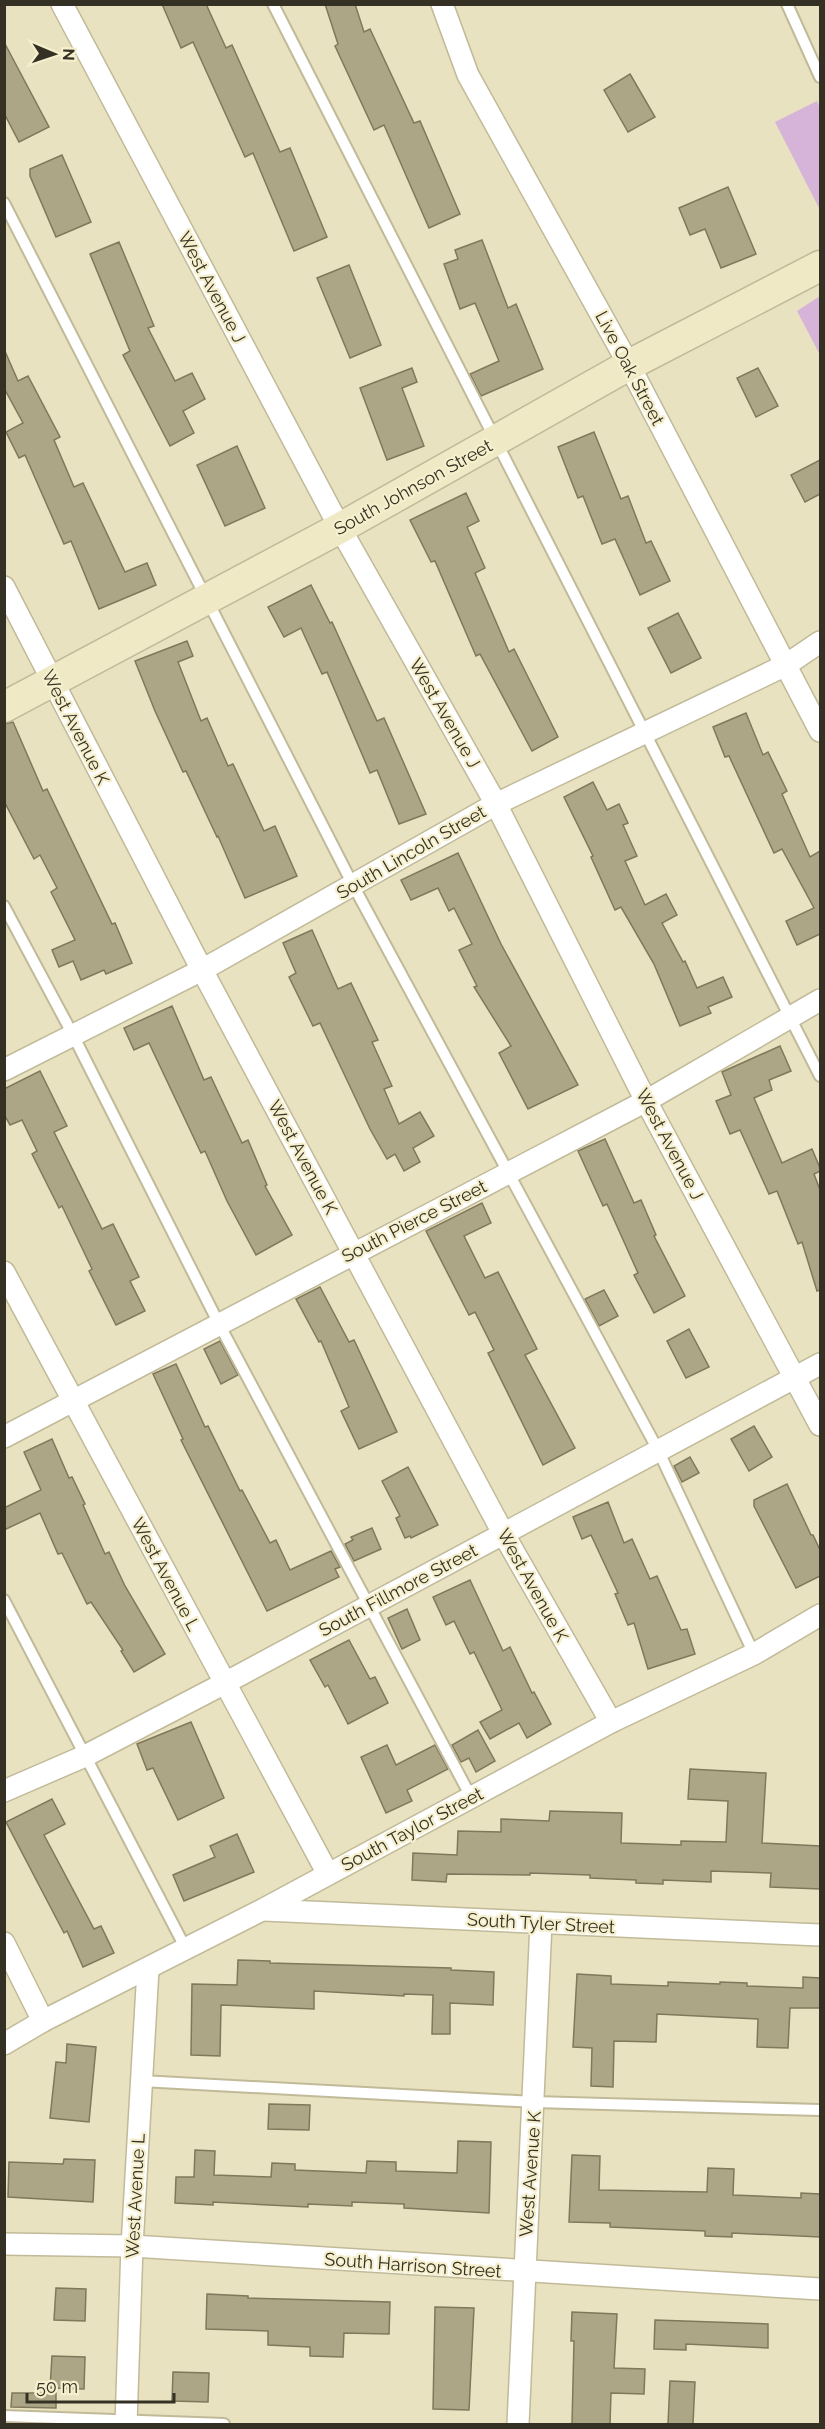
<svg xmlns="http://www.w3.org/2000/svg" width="825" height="2429" viewBox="0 0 825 2429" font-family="Raleway,sans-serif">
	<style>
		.green { fill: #d6b4d9 }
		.building { fill: #ada686; stroke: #7f785a; stroke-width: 1.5 }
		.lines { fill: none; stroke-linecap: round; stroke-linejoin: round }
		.lane-casing { stroke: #c1ba99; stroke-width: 14 }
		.street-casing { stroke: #c1ba99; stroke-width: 24 }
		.secondary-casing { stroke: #c1ba99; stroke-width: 33 }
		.lane { stroke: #fff; stroke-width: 10 }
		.street { stroke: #fff; stroke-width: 21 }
		.secondary { stroke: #f0e9c6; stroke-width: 30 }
		.labels { text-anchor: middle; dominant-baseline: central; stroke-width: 4.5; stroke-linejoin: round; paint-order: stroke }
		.street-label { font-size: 18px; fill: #343124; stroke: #f6efcd }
	</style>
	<rect width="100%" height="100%" fill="#e9e2c0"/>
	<g class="green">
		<path d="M817,101L820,108V210L775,122Z"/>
		<path d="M820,296V355L797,311Z"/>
	</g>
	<g class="building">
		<path d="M162,4H206L226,48L232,45L280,152L290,148L327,237L294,251L253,153L245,157L193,42L181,48Z"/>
		<path d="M325,4H355L364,32L370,29L414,123L420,121L460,214L429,228L384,125L374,130L335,46L338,44Z"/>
		<path d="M4,42L49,127L19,142L4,113Z"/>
		<path d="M630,74L655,117L628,132L604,90Z"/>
		<path d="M62,155L91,222L56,237L30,176V169Z"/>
		<path d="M728,187L756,254L721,268L705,229L690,235L679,208Z"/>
		<path d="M482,240L508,308L516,304L543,369L481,396L470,374L499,361L475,303L460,309L444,264L458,259L455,250Z"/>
		<path d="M119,242L154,326L148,328L175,381L192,373L205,399L183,411L194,433L170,446L123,355L130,351L90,254Z"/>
		<path d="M349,265L381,345L350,358L317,278Z"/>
		<path d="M4,349L18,381L28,376L60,437L54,440L74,487L83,483L125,572L147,563L156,585L99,609L71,541L64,544L25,455L19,458L6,432L23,423L4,388Z"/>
		<path d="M412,368L417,382L402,388L424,446L387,460L360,388Z"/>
		<path d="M758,368L778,406L756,417L737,378Z"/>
		<path d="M594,432L621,499L628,496L646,543L651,541L670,581L640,595L615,539L602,544L583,496L578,498L558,447Z"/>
		<path d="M237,446L265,508L225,526L197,465Z"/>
		<path d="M820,460V494L805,502L791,475Z"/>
		<path d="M466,493L479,521L467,527L485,568L475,573L509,652L514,649L558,737L532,751L480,654L476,656L435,561L431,562L410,520Z"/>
		<path d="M311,585L330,623L332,622L377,721L384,718L426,814L399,824L377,770L370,773L327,672L322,674L301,628L284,637L268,607Z"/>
		<path d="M678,613L701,658L671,673L648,628Z"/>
		<path d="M187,641L193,656L178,662L201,721L207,718L228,766L233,764L264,831L275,826L297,876L245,898L218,836L217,837L186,771L183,772L155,711L135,661Z"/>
		<path d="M746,713L763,755L768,752L787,791L782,794L810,857L820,851V934L797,945L786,921L814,908L782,849L774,853L729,756L725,757L713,727Z"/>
		<path d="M13,722L43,791L47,789L112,924L115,923L132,963L106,974L104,970L81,980L73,961L59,967L52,950L75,940L51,892L57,888L40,855L34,859L4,801V724Z"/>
		<path d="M593,782L607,810L619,804L628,823L623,825L637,856L625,861L645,905L666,894L677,915L662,923L683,962L685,961L697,988L723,977L732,997L708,1007L711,1013L680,1026L654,964L621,907L615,910L591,857L593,856L564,797Z"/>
		<path d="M458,853L501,944L578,1085L528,1109L499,1053L511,1046L474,987L477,986L459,950L472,944L454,908L449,911L438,888L411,900L401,880Z"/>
		<path d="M312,930L338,989L351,983L378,1040L372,1042L392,1086L384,1089L399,1124L420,1112L434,1136L413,1148L420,1162L404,1171L395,1154L387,1159L370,1129L320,1023L313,1026L289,977L296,973L283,943Z"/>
		<path d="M172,1006L204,1080L211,1077L242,1143L248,1140L267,1185L265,1186L292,1235L256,1255L227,1201L205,1151L201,1153L149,1043L134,1050L124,1028Z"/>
		<path d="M780,1046L791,1071L769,1080L772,1090L754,1098L782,1163L812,1149L820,1168V1171L814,1174L820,1190V1290L817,1291L802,1242L798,1244L777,1191L769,1194L740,1130L730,1134L716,1101L731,1095L722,1072Z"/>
		<path d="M40,1071L67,1126L54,1132L102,1229L113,1224L139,1277L130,1281L145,1311L116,1325L89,1271L92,1269L62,1206L59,1208L32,1154L37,1151L22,1120L10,1125L4,1114V1089Z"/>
		<path d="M605,1139L634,1203L641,1200L656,1235L654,1236L685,1296L654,1313L634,1275L638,1273L607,1204L603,1206L578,1151Z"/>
		<path d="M482,1203L491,1223L464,1236L485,1278L498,1272L537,1349L525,1355L575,1448L543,1465L488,1353L494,1350L475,1312L469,1315L426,1231Z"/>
		<path d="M320,1287L349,1342L354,1340L397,1432L359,1449L341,1411L349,1407L321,1341L319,1342L296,1299Z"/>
		<path d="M604,1290L618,1316L599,1326L585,1299Z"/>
		<path d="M689,1329L709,1367L686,1378L667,1341Z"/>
		<path d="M220,1341L238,1375L221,1384L204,1349Z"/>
		<path d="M176,1364L205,1427L208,1426L240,1491L242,1490L270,1543L276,1540L290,1570L331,1551L340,1567L335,1569L339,1577L267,1611L181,1440L183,1439L153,1374Z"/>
		<path d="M754,1426L772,1457L749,1471L731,1439Z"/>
		<path d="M52,1439L69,1478L72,1477L85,1504L83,1505L105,1554L109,1552L125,1586L165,1654L134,1672L121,1651L123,1650L91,1602L87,1604L62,1553L58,1554L40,1513L4,1530V1508L41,1490L24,1452Z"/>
		<path d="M690,1457L699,1473L682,1482L674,1466Z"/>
		<path d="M408,1467L438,1525L411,1538L410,1536L405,1538L396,1518L400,1516L382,1481Z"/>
		<path d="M787,1484L811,1535H813L820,1550V1576L796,1588L754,1506V1500Z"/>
		<path d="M608,1502L624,1543L632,1539L650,1579L657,1576L681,1630L687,1629L695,1654L648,1669L634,1623L628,1625L615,1594L618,1593L591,1535L582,1539L573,1517Z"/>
		<path d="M372,1528L381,1549L354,1561L345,1544L353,1540L351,1537Z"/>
		<path d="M470,1580L503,1651L510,1647L532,1693L534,1692L551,1724L527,1738L519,1723L490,1739L480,1722L502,1710L474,1652L470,1654L454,1621L446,1625L433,1597Z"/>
		<path d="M407,1609L420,1640L402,1649L388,1618Z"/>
		<path d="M349,1640L370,1679L375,1677L388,1703L348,1724L328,1685L325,1687L310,1660Z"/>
		<path d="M191,1722L224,1798L178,1820L153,1768L147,1770L137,1744Z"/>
		<path d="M478,1730L495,1761L476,1772L469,1758L461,1762L452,1745Z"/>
		<path d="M387,1745L396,1765L435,1745L448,1769L407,1790L412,1801L386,1813L361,1757Z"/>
		<path d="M690,1769L766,1773L762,1843L820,1846V1889L770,1887L771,1873L711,1871V1882L663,1880V1884L636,1883V1880L590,1878V1875L530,1873V1875L447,1874L446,1882L412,1880L413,1853L457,1855L458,1831L501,1832V1819L549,1821L550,1811L622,1813L621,1843L681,1845V1841L726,1842L728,1801L688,1799Z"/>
		<path d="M52,1799L65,1824L44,1835L94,1929L101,1926L114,1953L83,1967L67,1931L64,1933L6,1822Z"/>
		<path d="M237,1834L254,1872L184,1901L173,1875L215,1857L210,1846Z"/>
		<path d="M238,1960L270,1961V1963L451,1968V1970L494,1972L493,2005L450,2003V2034H432L433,1995L404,1994V1996L314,1991V2009L221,2005L220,2056L191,2055L192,1984L237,1985Z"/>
		<path d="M577,1974L611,1976V1984L668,1986V1982L720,1984V1982L747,1983V1986L803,1988V1977L820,1978V2008H790L788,2048L757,2047L758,2019L657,2014L656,2042L614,2041L613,2087L591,2086L592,2048L573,2047Z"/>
		<path d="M67,2044L96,2047L89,2122L50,2118L56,2062L66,2063Z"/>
		<path d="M269,2104L310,2105L309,2130L268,2129Z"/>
		<path d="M458,2141L491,2142L489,2213L404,2208V2204L352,2202V2206L308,2204V2207L213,2202V2205L175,2203L176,2177H194L195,2150L215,2151L214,2175L271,2177L272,2163L295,2164V2170L366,2173L367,2161L396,2162V2171L457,2173Z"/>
		<path d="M572,2155L600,2156L599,2190L707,2192L708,2168L734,2169L733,2195L801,2198V2193L820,2194V2237L732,2233V2237L705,2236V2231L610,2227V2223L569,2222Z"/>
		<path d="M64,2159L95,2160L93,2202L8,2197L9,2162L63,2164Z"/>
		<path d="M56,2288L86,2289L85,2321L54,2320Z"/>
		<path d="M207,2294L248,2296V2298L390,2302L389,2334L344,2333L343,2357L310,2356V2347L268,2345V2331L206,2329Z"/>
		<path d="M435,2307L474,2308L469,2410L433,2409Z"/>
		<path d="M572,2312L617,2314L614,2368L645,2369L644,2394L611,2393L610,2424H572L574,2341H571Z"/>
		<path d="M655,2320L768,2324V2348L686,2344V2350L654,2349Z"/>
		<path d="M52,2356L85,2357L84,2389L50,2388Z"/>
		<path d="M173,2372L209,2373L208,2402L172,2401Z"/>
		<path d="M670,2381L695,2382L693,2424H668Z"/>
		<path d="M12,2393H56V2408L11,2407Z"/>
	</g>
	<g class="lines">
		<defs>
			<g id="lane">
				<path d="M273,4L820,1076"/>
				<path d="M787,4L820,77"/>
				<path d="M4,203L353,885L658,1450L754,1654"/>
				<path d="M4,906L73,1035L219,1324L471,1797"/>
				<path d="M4,1600L186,1949"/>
				<path d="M141,2081L534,2102L820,2110"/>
				<path d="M4,2416L224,2424"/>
			</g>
			<g id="street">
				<path d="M62,4L340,528L496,804L646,1101L820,1425"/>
				<path d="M442,4L468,75L629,365L820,731"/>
				<path d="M4,587L202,970L503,1533L611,1722"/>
				<path d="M4,1070L202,970L496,804L786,665L820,642"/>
				<path d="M4,1272L328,1874"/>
				<path d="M4,1437L646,1101L820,1000"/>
				<path d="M4,1791L85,1756L225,1683L820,1364"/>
				<path d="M264,1910L820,1935"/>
				<path d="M4,1943L43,2021"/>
				<path d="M4,2044L43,2021L262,1910L611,1722L754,1654L820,1615"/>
				<path d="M4,2244L132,2246L820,2289"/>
				<path d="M126,2424L132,2246L148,1969"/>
				<path d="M518,2424L541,1923"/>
			</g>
			<path id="secondary" d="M4,707L340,528L629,365L820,266"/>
		</defs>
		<use href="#lane" class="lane-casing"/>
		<use href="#street" class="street-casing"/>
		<use href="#secondary" class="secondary-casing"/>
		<use href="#lane" class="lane"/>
		<use href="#street" class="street"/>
		<use href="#secondary" class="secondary"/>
	</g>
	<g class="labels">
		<g class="street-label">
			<text transform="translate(212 287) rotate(62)">West Avenue J</text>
			<text transform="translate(630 368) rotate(62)">Live Oak Street</text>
			<text transform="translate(413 487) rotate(-29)">South Johnson Street</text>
			<text transform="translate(445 713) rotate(60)">West Avenue J</text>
			<text transform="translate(76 727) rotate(63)">West Avenue K</text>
			<text transform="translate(411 852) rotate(-30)">South Lincoln Street</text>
			<text transform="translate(670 1144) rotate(62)">West Avenue J</text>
			<text transform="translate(303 1157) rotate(62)">West Avenue K</text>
			<text transform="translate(414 1221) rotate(-27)">South Pierce Street</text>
			<text transform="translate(166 1574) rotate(62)">West Avenue L</text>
			<text transform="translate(533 1585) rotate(61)">West Avenue K</text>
			<text transform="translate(398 1590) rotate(-28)">South Fillmore Street</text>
			<text transform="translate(412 1829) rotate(-28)">South Taylor Street</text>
			<text transform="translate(541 1923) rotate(3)">South Tyler Street</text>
			<text transform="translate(530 2174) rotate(-86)">West Avenue K</text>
			<text transform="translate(135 2196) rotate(-87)">West Avenue L</text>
			<text transform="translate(413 2265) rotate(4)">South Harrison Street</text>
		</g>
	</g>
	<rect width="825" height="2429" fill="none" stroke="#343124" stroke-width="12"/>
	<g transform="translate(54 54) rotate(92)" stroke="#f6efcd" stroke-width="4.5" paint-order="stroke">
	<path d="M0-4.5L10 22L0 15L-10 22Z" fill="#343124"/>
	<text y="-9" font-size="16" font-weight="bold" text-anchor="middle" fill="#343124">N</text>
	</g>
	<path d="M27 2393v9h147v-9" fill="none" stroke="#343124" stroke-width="3"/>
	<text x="36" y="2393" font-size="18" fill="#343124" stroke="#f6efcd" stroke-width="4.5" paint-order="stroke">50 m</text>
</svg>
